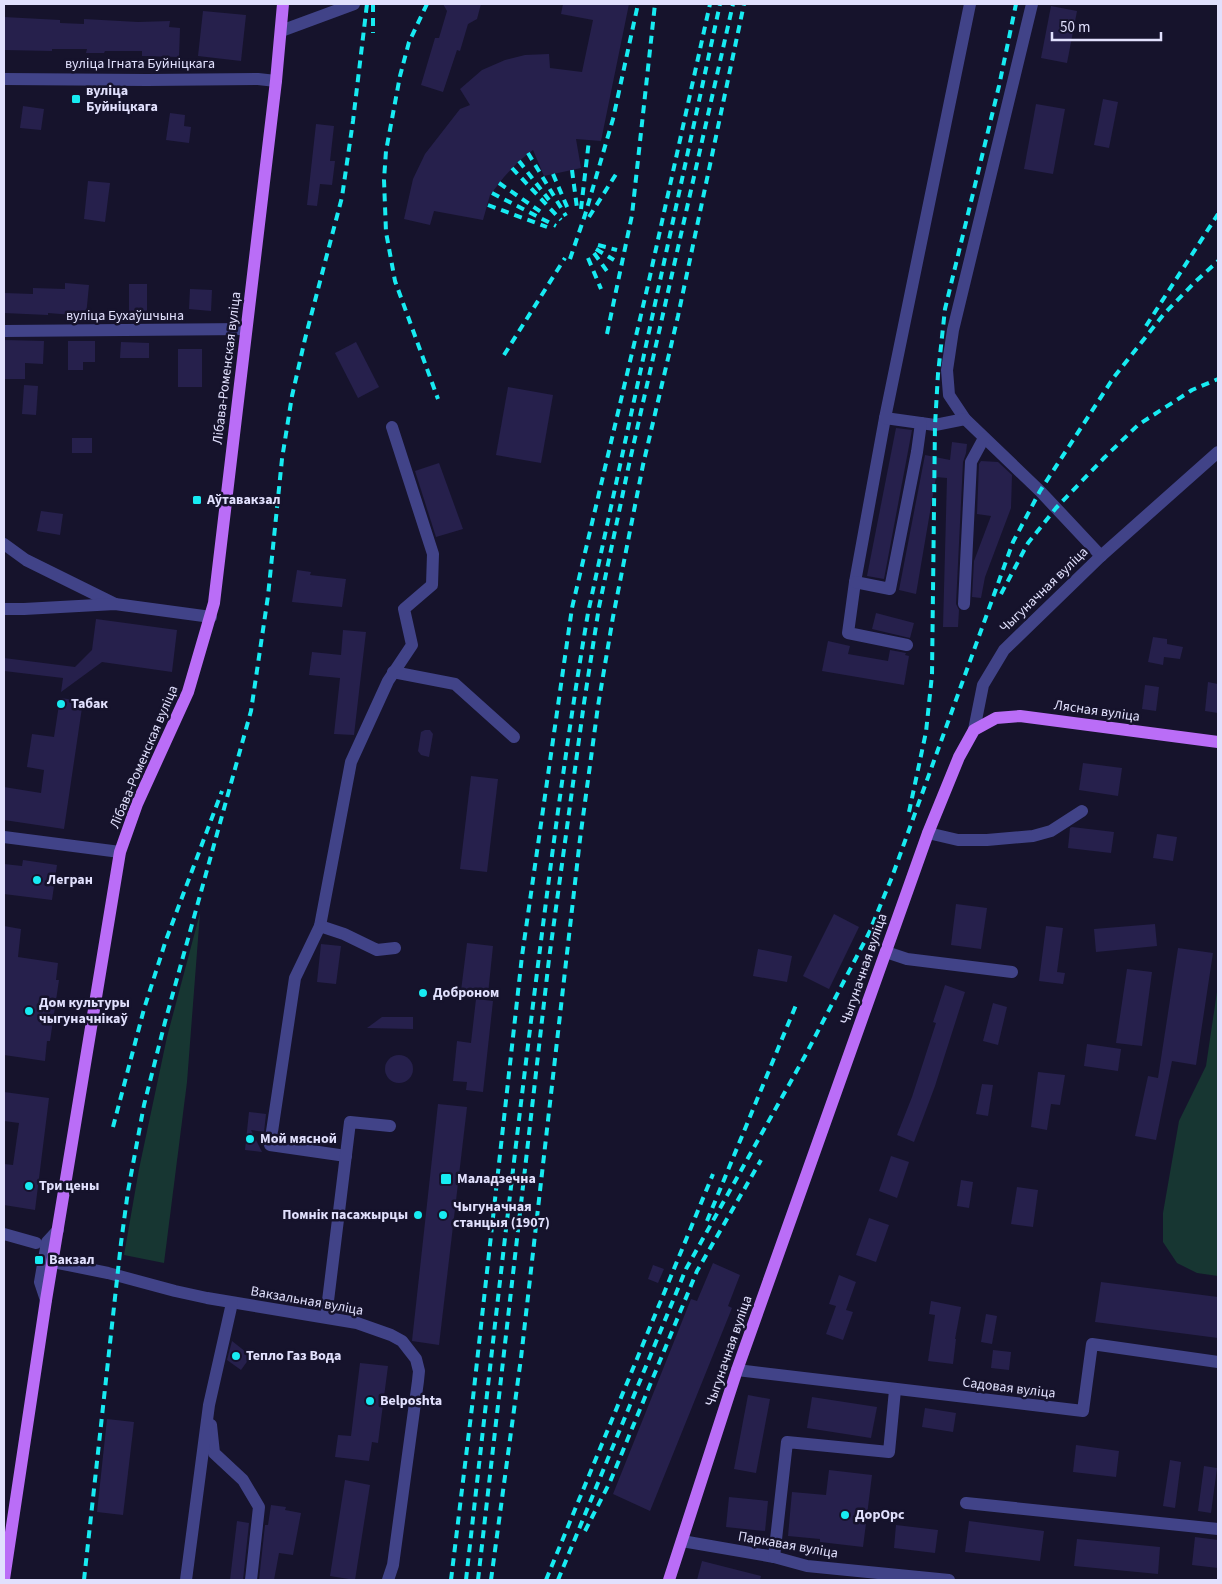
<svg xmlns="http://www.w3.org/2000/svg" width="1222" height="1584" viewBox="0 0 1222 1584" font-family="'Source Sans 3',sans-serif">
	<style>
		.green { fill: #173632 }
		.building { fill: #26204c }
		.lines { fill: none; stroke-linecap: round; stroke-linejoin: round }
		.minor { stroke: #414388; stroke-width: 12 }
		.major { stroke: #ba6df7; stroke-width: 12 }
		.rail { stroke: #17ebf2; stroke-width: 4; stroke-dasharray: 8 6; stroke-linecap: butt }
		.poi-dot { fill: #17ebf2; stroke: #16132c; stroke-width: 2 }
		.labels { text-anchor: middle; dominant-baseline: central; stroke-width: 5; stroke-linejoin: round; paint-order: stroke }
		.street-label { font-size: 14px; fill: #e1e0fd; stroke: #16132c }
		.poi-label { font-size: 14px; font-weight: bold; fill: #e1e0fd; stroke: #16132c; text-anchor: start }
	</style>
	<rect width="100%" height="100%" fill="#16132c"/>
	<g class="green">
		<path d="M200,913L187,1082L164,1263L124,1255L139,1169L167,1037Z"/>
		<path d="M1218,985V1276L1197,1273L1177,1263L1163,1242V1213L1179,1121L1206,1066Z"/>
	</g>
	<g class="building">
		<path d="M443,4H481L477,19L468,24L460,51L457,50L443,92L421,85L435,38H439L447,11Z"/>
		<path d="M563,4H629L601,141L576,139L581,168L544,176L533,150L519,161L504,177L490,195L483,220L434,211L430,225L404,219L413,179L425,154L460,109L470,105L460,89L482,70L505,60L525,55L549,54L550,68L582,72L593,20L561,14Z"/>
		<path d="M1051,6L1077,11L1067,63L1041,58Z"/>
		<path d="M203,11L246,15L241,61L198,56Z"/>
		<path d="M4,17L60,20V23L84,24V19L138,22L170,21L169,27L180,28L179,57L142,56V51H105L104,53H86L87,49H52V51L4,50Z"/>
		<path d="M1103,99L1118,102L1109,148L1094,145Z"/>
		<path d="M1036,104L1065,109L1053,174L1024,169Z"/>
		<path d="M23,106L44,109L41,130L20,128Z"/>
		<path d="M170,113L185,115L184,126L191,127L189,143L166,140Z"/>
		<path d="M316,124L334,126L330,161H335L332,185L320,184L317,206L307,205Z"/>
		<path d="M88,181L110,183L105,222L84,219Z"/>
		<path d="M65,283L89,285L86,316L48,313V315L4,313V293L33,294V288L65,289Z"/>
		<rect x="129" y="284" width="18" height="28"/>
		<path d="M190,289L212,290L211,311L189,309Z"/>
		<path d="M4,340L44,341L43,364L25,363V379H4Z"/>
		<path d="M68,341H95V362H83V370H68Z"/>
		<path d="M121,342L149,343V358H120Z"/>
		<path d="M356,342L379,387L358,398L335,353Z"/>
		<rect x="178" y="349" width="24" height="38"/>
		<path d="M24,385L38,386L36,415L22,414Z"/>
		<path d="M508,387L553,395L541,463L496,455Z"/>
		<path d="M896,428L912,430L884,579L867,576Z"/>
		<rect x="72" y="438" width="20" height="15"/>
		<path d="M952,442L967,444L966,453L963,462L956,604L959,610L958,627H943L947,478L936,477L916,594L899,590L925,455L950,460Z"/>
		<path d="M981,461L998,462L1012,475L1011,508L985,577L981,598L972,597L974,561L991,516L977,514L979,464Z"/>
		<path d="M439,463L463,529L436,537L415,471Z"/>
		<path d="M41,511L63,514L60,535L37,531Z"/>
		<path d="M297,570L311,572L310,575L346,579L342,607L292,602Z"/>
		<path d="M876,613L914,623L910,638L872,629Z"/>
		<path d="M96,619L177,630L172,672L102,662L61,692L63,678L4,671V658L75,667L92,650Z"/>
		<path d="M343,630L366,632L354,735L334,734L340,678L309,675L312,652L341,655Z"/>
		<path d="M1153,637L1167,639V644L1183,647L1180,659L1164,657L1163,665L1148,662Z"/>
		<path d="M828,641L850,646L848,654L888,661L890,650L906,653L905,655L909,656L904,685L822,671Z"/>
		<path d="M1208,682L1218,684V713L1205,711Z"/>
		<path d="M1145,685L1159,687L1156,711L1142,709Z"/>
		<path d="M60,698L83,701L64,829L4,820V787L41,793L44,770L27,767L32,734L54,737Z"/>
		<path d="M425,730H430L433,734L429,757L421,755L418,751L421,732Z"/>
		<path d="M1083,763L1122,768L1118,796L1079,790Z"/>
		<path d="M471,776L498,779L487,872L460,869Z"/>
		<path d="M1072,827L1114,832L1111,853L1068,848L1070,828Z"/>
		<path d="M1157,834L1177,837L1173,861L1153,858Z"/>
		<path d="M23,860L57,865L52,900L4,894V864L22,866Z"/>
		<path d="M956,904L987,908L981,949L951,945Z"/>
		<path d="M834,914L859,927L829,989L803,976Z"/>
		<path d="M1155,924L1157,946L1096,952L1094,929Z"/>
		<path d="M4,926L21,929L18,957L58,963L56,980H59L50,1041H47L45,1061L4,1055Z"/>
		<path d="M1046,926L1063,928L1057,972L1065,973L1063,984L1039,981Z"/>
		<path d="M467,943L493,946L488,994L461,991Z"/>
		<path d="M321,944L341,946L336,984L317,982Z"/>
		<path d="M1178,948L1213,953L1196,1065L1172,1061L1156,1140L1135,1136L1148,1076L1158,1078Z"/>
		<path d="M758,949L792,956L787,982L753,976Z"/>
		<path d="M1127,969L1152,972L1142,1046L1116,1043Z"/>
		<path d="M945,985L965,992L935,1086L914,1142L897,1135L912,1097L936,1023L933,1022Z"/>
		<path d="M476,999L493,1001L483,1092L466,1090L467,1082L453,1081L457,1041L471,1043Z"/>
		<path d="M993,1003L1007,1007L998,1045L983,1041Z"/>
		<path d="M382,1017H413V1029L367,1028Z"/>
		<path d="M1087,1044L1121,1049L1118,1071L1084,1066Z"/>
		<circle cx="399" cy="1069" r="14"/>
		<path d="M1038,1072L1065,1075L1060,1105L1051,1104L1047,1130L1031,1127Z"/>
		<path d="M982,1084L993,1085L988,1116L976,1114Z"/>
		<path d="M4,1092L49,1098L35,1210L4,1205V1164L13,1165L19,1123L4,1121Z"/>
		<path d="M438,1104L467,1107L439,1345L412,1341Z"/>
		<path d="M249,1112L266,1114L264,1132L251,1130L262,1152L245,1150Z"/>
		<path d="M891,1156L909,1162L897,1198L879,1191Z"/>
		<path d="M961,1180L973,1182L969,1208L957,1206Z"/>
		<path d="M1017,1187L1038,1190L1033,1227L1011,1224Z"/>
		<path d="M869,1218L889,1225L876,1262L856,1255Z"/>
		<path d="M713,1263L740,1275L728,1306L732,1308L650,1511L613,1494L691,1299L697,1301Z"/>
		<path d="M653,1265L664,1269L658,1283L648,1279Z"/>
		<path d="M839,1275L856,1282L846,1310L853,1312L843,1340L826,1334L836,1306L829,1304Z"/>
		<path d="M1101,1282L1218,1297V1338L1095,1322Z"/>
		<path d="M931,1301L961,1307L955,1339H956L953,1364L928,1361L935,1315L929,1314Z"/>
		<path d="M986,1314L997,1316L992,1344L981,1342Z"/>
		<path d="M232,1341L251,1356L241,1370L227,1360Z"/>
		<path d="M993,1350L1011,1352L1009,1370L991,1368Z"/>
		<path d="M360,1363L388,1366L378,1443L372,1442L369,1461L335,1457L338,1435L351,1436Z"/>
		<path d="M748,1395L770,1399L756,1473L734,1469Z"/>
		<path d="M812,1397L877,1407L871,1438L807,1428Z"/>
		<path d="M925,1408L956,1413L953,1432L922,1427Z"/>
		<path d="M107,1419L134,1422L123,1515L97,1512Z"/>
		<path d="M1076,1445L1119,1451L1116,1477L1073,1472Z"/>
		<path d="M1170,1460L1181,1462L1175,1508L1163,1506Z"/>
		<path d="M1204,1466L1217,1468L1211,1513L1198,1511Z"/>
		<path d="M829,1470L872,1475L863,1547L820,1542V1539L788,1536L792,1492L826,1495Z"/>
		<path d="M345,1480L370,1485L355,1580L330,1576Z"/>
		<path d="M729,1497L768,1501L765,1531L726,1527Z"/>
		<path d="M271,1505L286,1507L285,1510L301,1513L293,1555L279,1553L274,1580H259L265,1525H268Z"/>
		<path d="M237,1521L249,1523L243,1580H230Z"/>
		<path d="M969,1521L1044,1531L1040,1561L965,1552Z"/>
		<path d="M896,1525L938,1530L935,1553L894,1548Z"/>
		<path d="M1195,1537L1218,1540V1568L1192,1565Z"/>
		<path d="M1077,1539L1160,1547L1158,1574L1074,1566Z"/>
		<path d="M702,1561L761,1576L760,1580H697Z"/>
	</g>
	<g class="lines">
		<g class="minor">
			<path d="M1032,4L953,330L947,370L949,395L965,419L1040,491L1101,556"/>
			<path d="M281,31L354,4"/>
			<path d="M4,79L147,80L258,79L276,81"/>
			<path d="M4,331L246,329"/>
			<path d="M885,418L855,582L848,633L907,645"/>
			<path d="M965,419L935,425L885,418L970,4"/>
			<path d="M4,544L26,560L115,604"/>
			<path d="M855,582L890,589L917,452L921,423"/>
			<path d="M964,604L971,462L984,438"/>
			<path d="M4,609H24L115,604L211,617"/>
			<path d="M393,672L455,684L514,737"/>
			<path d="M974,730L983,685L1004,650L1101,556L1218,452"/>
			<path d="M928,833L958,840H987L1033,836L1051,831L1082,811"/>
			<path d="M4,837L120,852"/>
			<path d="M320,926L351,762L388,681L412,645L404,609L432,585L433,554L392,427"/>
			<path d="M886,952L907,959L1012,972"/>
			<path d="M346,1156L270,1145L295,978L320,926L344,934L377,950L395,948"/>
			<path d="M4,1234L36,1243"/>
			<path d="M53,1262L108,1273L175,1291L207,1298L357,1323L391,1335L402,1341L416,1359L419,1371L418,1381L393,1565L388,1580"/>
			<path d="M46,1300L40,1282L47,1242L58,1230"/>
			<path d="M326,1317L350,1122L390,1126"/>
			<path d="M737,1370L1083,1411L1092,1344L1218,1362"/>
			<path d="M211,1425L214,1453L243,1480L259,1507L251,1580"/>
			<path d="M966,1503L1218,1529"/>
			<path d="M682,1541L774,1557L807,1566L949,1580"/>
			<path d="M774,1557L787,1442L889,1452L895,1390"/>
			<path d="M186,1580L209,1405L232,1303"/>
		</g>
		<g class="major">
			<path d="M4,1579L46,1300L120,852L137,804L188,692L214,603L276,81L283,4"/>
			<path d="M669,1580L737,1370L928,833L959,757L974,730L996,718L1020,716L1218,742"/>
		</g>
		<g class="rail">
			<path d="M373,4V33"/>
			<path d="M427,4L409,42L400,76L386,151L384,180L386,232L395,281L438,399"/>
			<path d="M528,153L566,216"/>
			<path d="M519,161L549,200"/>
			<path d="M512,168L561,220"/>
			<path d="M572,170L577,208"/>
			<path d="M553,174L568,209"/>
			<path d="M499,183L541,212"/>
			<path d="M492,193L556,226"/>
			<path d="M488,205L547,227"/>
			<path d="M581,209L589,140"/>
			<path d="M589,217L618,171"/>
			<path d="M598,245L617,250"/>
			<path d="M596,249L614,260"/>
			<path d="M594,253L609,274"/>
			<path d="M588,258L601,289"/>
			<path d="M570,259L585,215L613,119L638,4"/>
			<path d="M1146,326L1218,214"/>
			<path d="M607,334L632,215L655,4"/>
			<path d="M504,355L565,258"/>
			<path d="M1001,594L1028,543L1056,508L1104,458L1138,425L1192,390L1218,379"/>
			<path d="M909,812L926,732L932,675L935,425L938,374L945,309L999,86L1016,4"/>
			<path d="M113,1127L144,1009L166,940L222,791"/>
			<path d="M707,1221L796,1005"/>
			<path d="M585,1531L610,1482L697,1271L761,1160"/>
			<path d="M84,1580L121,1243L128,1191L144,1105L165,1022L251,711L268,596L282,459L292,396L305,339L342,197L353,121L367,4"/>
			<path d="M451,1580L472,1407L522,956L572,608L648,285L710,4"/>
			<path d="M466,1580C487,1394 508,1207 531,1021C548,884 565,749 588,613L720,4"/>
			<path d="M478,1580L549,959L584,703L599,607L628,469L733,4"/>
			<path d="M491,1580L521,1358L580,839L598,706L613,617L643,465L678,316L744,4"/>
			<path d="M546,1580L713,1174"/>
			<path d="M558,1580L686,1269L805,1056L869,933L892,877L1013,542L1040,491L1114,377L1164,314L1195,282L1218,261"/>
		</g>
	</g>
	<g class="poi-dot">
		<rect x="71" y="94" width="10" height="10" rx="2.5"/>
		<rect x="192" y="495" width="10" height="10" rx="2.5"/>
		<circle cx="61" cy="704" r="5"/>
		<circle cx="37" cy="880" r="5"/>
		<circle cx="423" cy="993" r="5"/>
		<circle cx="29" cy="1011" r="5"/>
		<circle cx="250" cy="1139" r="5"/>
		<rect x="440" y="1173" width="12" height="12" rx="2.5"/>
		<circle cx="29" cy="1186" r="5"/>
		<circle cx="418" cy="1215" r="5"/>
		<circle cx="443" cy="1215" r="5"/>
		<rect x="34" y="1255" width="10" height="10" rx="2.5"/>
		<circle cx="236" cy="1356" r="5"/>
		<circle cx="370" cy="1401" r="5"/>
		<circle cx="845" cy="1515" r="5"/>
	</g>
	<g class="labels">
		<g class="street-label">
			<text x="140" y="64">вуліца Ігната Буйніцкага</text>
			<text x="125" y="316">вуліца Бухаўшчына</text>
			<text transform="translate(227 368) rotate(-83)">Лібава-Роменская вуліца</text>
			<text transform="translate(1044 590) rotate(-44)">Чыгуначная вуліца</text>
			<text transform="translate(1097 711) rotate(8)">Лясная вуліца</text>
			<text transform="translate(144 757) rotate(-67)">Лібава-Роменская вуліца</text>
			<text transform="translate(864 969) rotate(-71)">Чыгуначная вуліца</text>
			<text transform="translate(307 1301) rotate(10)">Вакзальная вуліца</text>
			<text transform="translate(729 1351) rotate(-71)">Чыгуначная вуліца</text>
			<text transform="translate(1009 1388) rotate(7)">Садовая вуліца</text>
			<text transform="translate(788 1545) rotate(10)">Паркавая вуліца</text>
		</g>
		<g class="poi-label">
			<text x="86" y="91">вуліца<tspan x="86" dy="16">Буйніцкага</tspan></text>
			<text x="207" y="500">Аўтавакзал</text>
			<text x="71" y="704">Табак</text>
			<text x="47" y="880">Легран</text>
			<text x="433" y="993">Доброном</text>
			<text x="39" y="1003">Дом культуры<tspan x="39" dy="16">чыгуначнікаў</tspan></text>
			<text x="260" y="1139">Мой мясной</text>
			<text x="457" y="1179">Маладзечна</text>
			<text x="39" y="1186">Три цены</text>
			<text x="453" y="1207">Чыгуначная<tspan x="453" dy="16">станцыя (1907)</tspan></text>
			<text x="408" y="1215" text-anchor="end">Помнік пасажырцы</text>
			<text x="49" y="1260">Вакзал</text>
			<text x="246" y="1356">Тепло Газ Вода</text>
			<text x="380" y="1401">Belposhta</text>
			<text x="855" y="1515">ДорОрс</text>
		</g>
	</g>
	<rect width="1222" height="1584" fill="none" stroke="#e1e0fd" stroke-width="10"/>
	<path d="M1052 32v8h109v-8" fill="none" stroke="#e1e0fd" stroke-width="2.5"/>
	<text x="1060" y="32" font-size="15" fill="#e1e0fd" stroke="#16132c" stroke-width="4" paint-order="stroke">50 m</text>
</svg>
